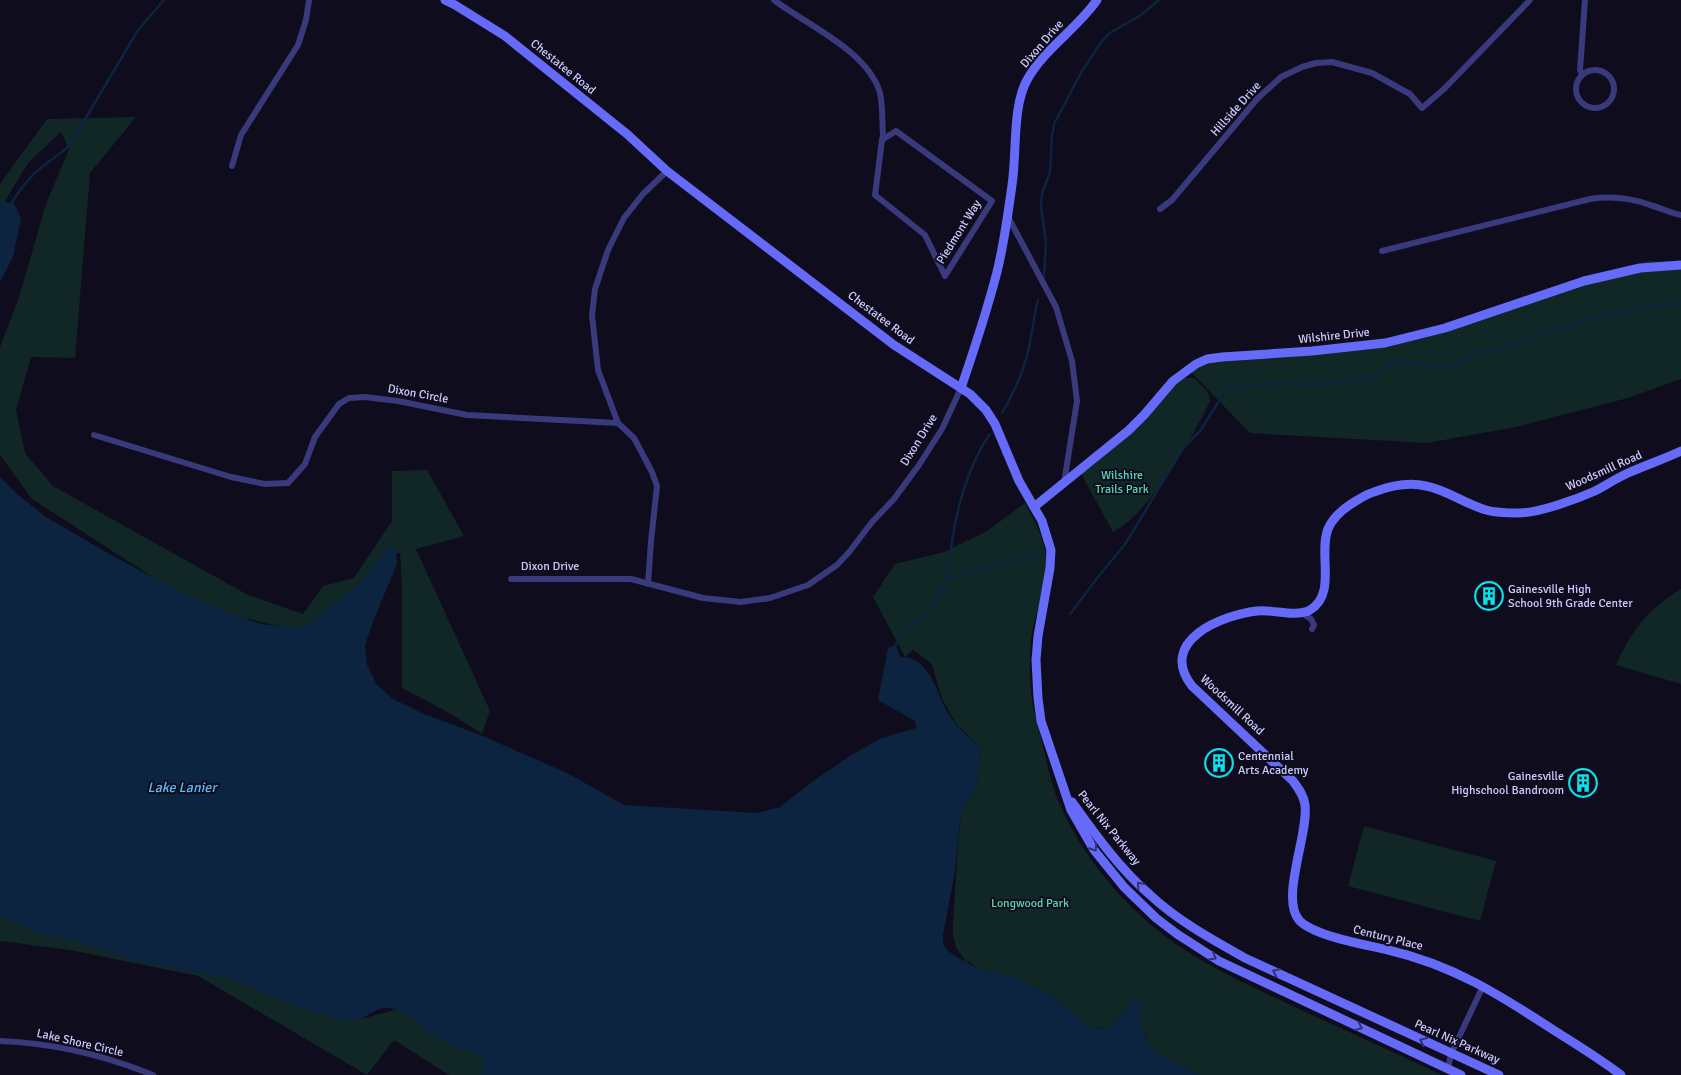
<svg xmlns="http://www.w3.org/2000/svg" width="1681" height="1075" viewBox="0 0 1681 1075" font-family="Signika,sans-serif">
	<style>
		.green { fill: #102725 }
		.water { fill: #0d2440 }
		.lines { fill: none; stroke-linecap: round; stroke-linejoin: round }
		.stream { stroke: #0d2440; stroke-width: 2.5 }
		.street { stroke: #393a7b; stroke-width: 6 }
		.secondary { stroke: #656af9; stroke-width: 9 }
		.oneway { stroke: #313275 }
		.labels { text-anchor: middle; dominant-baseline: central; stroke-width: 4; stroke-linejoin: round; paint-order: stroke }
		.street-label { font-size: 12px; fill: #cdcbfd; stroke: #0e0c1d }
		.park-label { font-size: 12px; fill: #5ad9b2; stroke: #0e0c1d }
		.poi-label { font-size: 12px; fill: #cdcbfd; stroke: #0e0c1d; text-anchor: start }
		.water-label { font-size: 14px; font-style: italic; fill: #5dbaf9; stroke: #0e0c1d }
	</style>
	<rect width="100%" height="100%" fill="#0e0c1d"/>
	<g class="green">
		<path d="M136,117L90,173L75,358L31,357L16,410L25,453L53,486L248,595L303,614L323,586L354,578L392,521V471L427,470L464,536L416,549L490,711L482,734L453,715L402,688V587L400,553L383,557L324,624L294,630L241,617L182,596L32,499L0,455V347L19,297L46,204L69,149L61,132L28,163L0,209V184L47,119Z"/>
		<path d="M1648,261L1681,262V379L1628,398L1516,427L1427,443L1250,433L1185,366L1218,353L1350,347L1460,323L1615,271Z"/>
		<path d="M1185,378H1194L1208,392L1210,401C1192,439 1150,513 1113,532L1081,474L1138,428L1178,381Z"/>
		<path d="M1025,503C1035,521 1044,538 1046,558C1048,582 1038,606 1033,628C1029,649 1029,671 1031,692C1033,711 1039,731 1044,750C1048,767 1051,784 1058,800C1087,869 1143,928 1208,964C1238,981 1270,995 1301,1010C1348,1031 1395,1053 1442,1075H1199L1184,1067L1155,1056L1140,1025L1139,1013L1134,998L1111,1027L1091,1028L1080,1020L1055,998L1016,978L977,968L968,961L955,982L952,981L965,960L956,948L953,934V921L958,845L961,812L976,787L981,748L957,725L942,699L932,664L913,650L905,657L873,597L895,564L944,552L987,531Z"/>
		<path d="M1681,589V684L1616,665C1632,629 1647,610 1681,589Z"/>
		<path d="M1364,826L1496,861L1480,921L1348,886Z"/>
		<path d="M0,899L357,1020L398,1009L495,1057L487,1075H449L394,1040L367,1075L198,976L70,950L0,941Z"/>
	</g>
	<g class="water">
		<path d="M0,201L14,203L21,219L13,257L0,282Z"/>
		<path d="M0,477L17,494L46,517L111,555L177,590L214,607L261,624L292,628L311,624L359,583L389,547L396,550L397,564L372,624L365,645L367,665L377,685L393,699L424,714L483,736L567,773L624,805L756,813L780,807L816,779L853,754L882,738L916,728L915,721L878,700L888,648L896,645L900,657C931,656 936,694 949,715C957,728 970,738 981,748L976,787L961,812L955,871L943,935V944L947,950L955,956L977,968L1016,978L1055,998L1080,1020L1091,1028L1111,1027L1134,998L1143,1003C1134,1025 1146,1035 1155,1055H1161L1199,1075H481L484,1061L480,1056C466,1050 450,1045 437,1038C421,1029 407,1009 387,1008C372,1008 365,1022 347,1021L296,1006L227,978L133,960L74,940L50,936L39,933L0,916Z"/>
	</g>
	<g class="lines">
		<g class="stream">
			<path d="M12,202C21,188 30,176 43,166C53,158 63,153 71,143L138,30L164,0"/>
			<path d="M1044,277L1046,241L1041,206L1042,194L1050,172L1052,136L1054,124L1082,71L1102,41L1110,33L1141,15L1159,0"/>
			<path d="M1002,413C1012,396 1021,378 1026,359C1032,339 1033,319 1038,300"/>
			<path d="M947,579L1049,551"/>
			<path d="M1070,614L1098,577L1126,543L1183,448L1200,431L1224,393L1229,389L1249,385L1283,383L1320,385L1332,382L1368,379L1394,362L1421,363L1439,368L1451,366L1474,353L1485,350L1495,351L1517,342L1597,317L1632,309L1681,303"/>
			<path d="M895,646C904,628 911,628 924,616C933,607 941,592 946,580C952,567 950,549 953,535C959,500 970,463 990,434"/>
		</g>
		<g class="street">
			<path d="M774,0C807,25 868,51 880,93C883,106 882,122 883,136L882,140"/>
			<circle cx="1595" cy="89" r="19"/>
			<path d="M1582,74L1580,70L1585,0"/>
			<path d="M896,131L992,201L945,276L925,235L875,195L882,140Z"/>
			<path d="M232,166L241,135L298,45L306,20L309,0"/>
			<path d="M1160,209L1172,200L1257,99L1281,77L1302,67L1316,63L1332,62L1372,73L1410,94L1422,108L1445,88L1530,0"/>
			<path d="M1007,215L1056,307L1072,361L1077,401L1064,483"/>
			<path d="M1382,251L1590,199C1610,196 1631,198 1650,205C1661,208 1670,213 1681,215"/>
			<path d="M618,423L598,370L592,315L595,289L608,250L624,218L643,194L667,171"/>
			<path d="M94,435L231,477L265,484L288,483L305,464L315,437L339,404L349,398L365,397L398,401L467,415L618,423L634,438L652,472L657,486L651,541L648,584"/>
			<path d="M511,579H631L703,598L741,602L770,598L808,585L837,565L850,551L872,522L894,499L919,465L942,429L961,388"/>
			<path d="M1302,613L1311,619L1314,625L1312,629"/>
			<path d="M0,1041C52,1043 104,1055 153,1075"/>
			<path d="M1448,1069L1451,1054L1483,986"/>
		</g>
		<g class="secondary">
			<path d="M445,0L455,5L505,36L627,134L667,171L894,345L970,394L986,410L995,424L1019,481L1042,521L1051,550L1050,568L1038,636L1036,660L1038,698L1041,721L1071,810L1094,850L1124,887L1156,918L1177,934L1219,961L1461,1075"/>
			<path d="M961,388C974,350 987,311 997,272C1004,244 1008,214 1012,185C1017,154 1012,107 1027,80C1044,49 1077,29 1097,0"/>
			<path d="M1034,507L1129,430L1144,415L1173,381L1196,364L1207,359L1222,357L1312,351L1385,343L1445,328L1584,281L1640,268L1681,265"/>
			<path d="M1072,802C1095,834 1119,868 1149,894C1178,921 1211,939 1245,958L1499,1075"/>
			<path d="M1621,1075C1600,1059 1577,1045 1555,1031C1500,995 1453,965 1388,950C1367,945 1313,936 1299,920C1280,898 1309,833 1305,805C1304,796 1299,789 1293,781L1192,686C1157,641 1222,615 1257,611C1274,609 1295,618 1310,610C1337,594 1318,554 1328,529C1332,519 1342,510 1351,504C1358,500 1366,494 1374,492C1390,486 1409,482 1426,486C1447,490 1465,504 1486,510C1496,513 1508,513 1519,513C1539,513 1577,499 1595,491C1606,485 1617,478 1628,473C1646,465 1664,459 1681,451"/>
		</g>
	</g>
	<defs><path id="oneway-chevron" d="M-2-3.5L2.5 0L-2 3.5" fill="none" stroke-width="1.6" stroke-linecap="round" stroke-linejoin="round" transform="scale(1.25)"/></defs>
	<g class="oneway">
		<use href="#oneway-chevron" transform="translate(1094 848) rotate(57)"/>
		<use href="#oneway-chevron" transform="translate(1140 885) rotate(-132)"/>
		<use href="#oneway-chevron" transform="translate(1213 957) rotate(31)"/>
		<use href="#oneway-chevron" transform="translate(1276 972) rotate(-155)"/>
		<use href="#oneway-chevron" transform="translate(1359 1027) rotate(25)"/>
		<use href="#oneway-chevron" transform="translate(1423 1041) rotate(-155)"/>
	</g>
	<defs>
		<symbol id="building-ring" viewBox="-11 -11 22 22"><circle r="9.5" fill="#0e0c1d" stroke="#09e1eb" stroke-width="1.5"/><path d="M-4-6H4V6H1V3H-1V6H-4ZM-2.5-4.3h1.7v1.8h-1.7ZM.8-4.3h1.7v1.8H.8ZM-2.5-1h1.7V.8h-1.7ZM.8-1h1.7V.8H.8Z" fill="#09e1eb"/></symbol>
	</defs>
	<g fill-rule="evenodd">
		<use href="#building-ring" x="1473" y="580" width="32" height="32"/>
		<use href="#building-ring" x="1203" y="747" width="32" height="32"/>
		<use href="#building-ring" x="1567" y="767" width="32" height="32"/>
	</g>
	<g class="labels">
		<g class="street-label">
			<text transform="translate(1042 44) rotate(-49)">Dixon Drive</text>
			<text transform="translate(563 67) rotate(39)">Chestatee Road</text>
			<text transform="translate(1236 109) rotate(-48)">Hillside Drive</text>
			<text transform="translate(959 232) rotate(-58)">Piedmont Way</text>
			<text transform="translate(881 318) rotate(37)">Chestatee Road</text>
			<text transform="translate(1334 336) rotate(-6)">Wilshire Drive</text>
			<text transform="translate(418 394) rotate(10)">Dixon Circle</text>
			<text transform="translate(919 440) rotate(-58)">Dixon Drive</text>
			<text transform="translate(1604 471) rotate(-24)">Woodsmill Road</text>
			<text x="550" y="566">Dixon Drive</text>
			<text transform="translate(1232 705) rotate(43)">Woodsmill Road</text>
			<text transform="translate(1109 828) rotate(51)">Pearl Nix Parkway</text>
			<text transform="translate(1388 938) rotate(14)">Century Place</text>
			<text transform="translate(1457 1042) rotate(24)">Pearl Nix Parkway</text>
			<text transform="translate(80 1043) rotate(13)">Lake Shore Circle</text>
		</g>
		<g class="park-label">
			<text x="1122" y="475">Wilshire<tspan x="1122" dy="14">Trails Park</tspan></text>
			<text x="1030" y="903">Longwood Park</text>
		</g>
		<g class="poi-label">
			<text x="1508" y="589">Gainesville High<tspan x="1508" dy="14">School 9th Grade Center</tspan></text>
			<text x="1238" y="756">Centennial<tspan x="1238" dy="14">Arts Academy</tspan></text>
			<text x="1564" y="776" text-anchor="end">Gainesville<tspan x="1564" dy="14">Highschool Bandroom</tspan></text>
		</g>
		<g class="water-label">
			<text x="182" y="787">Lake Lanier</text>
		</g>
	</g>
</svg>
